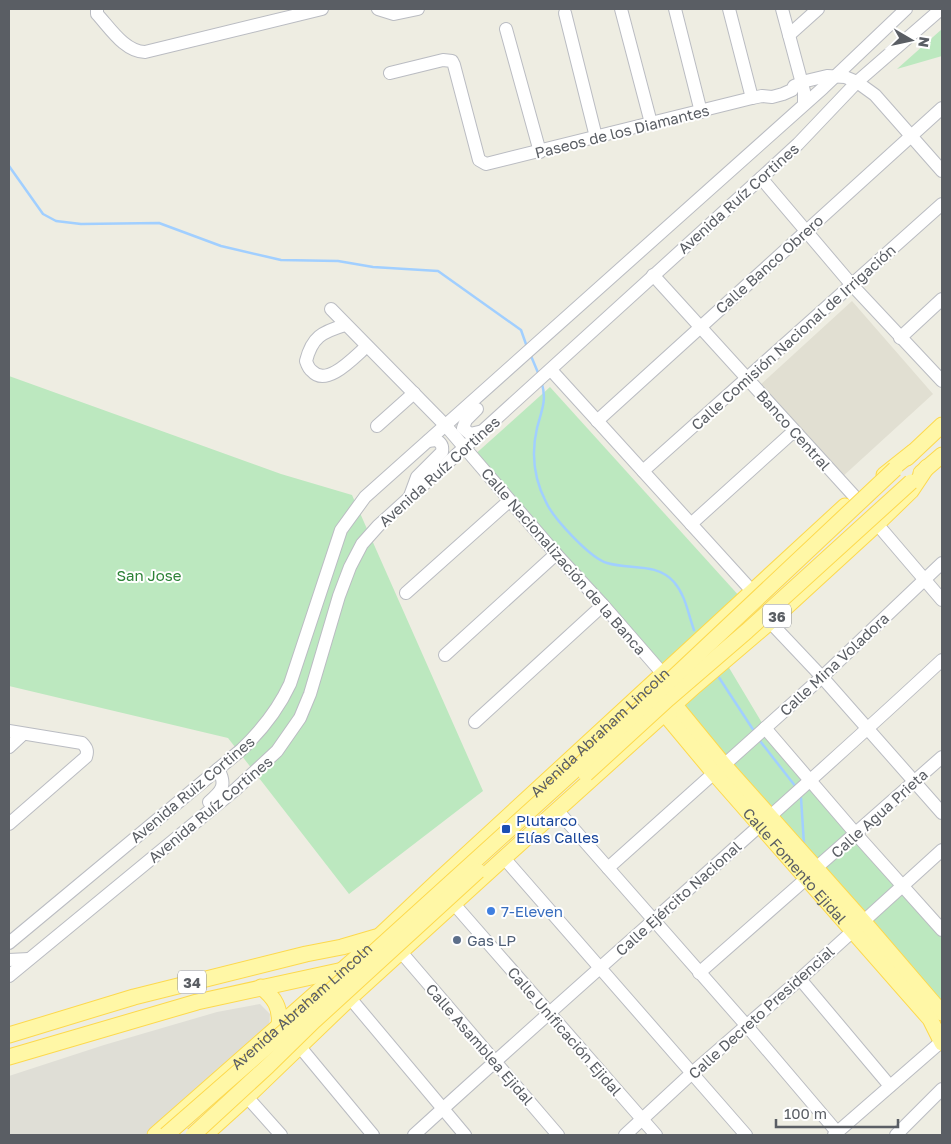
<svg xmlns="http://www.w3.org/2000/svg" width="951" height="1144" viewBox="0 0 951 1144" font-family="'Golos Text',sans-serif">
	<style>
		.industrial { fill: #dfded6 }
		.education { fill: #e1dfd2 }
		.green { fill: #bce8bf }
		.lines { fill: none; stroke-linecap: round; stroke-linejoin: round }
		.stream { stroke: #a1cfff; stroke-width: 2.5 }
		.minor-casing { stroke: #babcc2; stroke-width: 14 }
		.major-casing { stroke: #fdd94d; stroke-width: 17 }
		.minor { stroke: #fff; stroke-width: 12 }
		.major { stroke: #fff7a6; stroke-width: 15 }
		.major-bridge-casing { stroke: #fdd94d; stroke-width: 17; stroke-linecap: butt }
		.major-bridge { stroke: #fff7a6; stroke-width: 15 }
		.transit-dot { fill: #1a4fb4; stroke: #fff; stroke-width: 2 }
		.shop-dot { fill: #3f7fe0; stroke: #fff; stroke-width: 2 }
		.service-dot { fill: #5c6f8a; stroke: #fff; stroke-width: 2 }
		.labels { text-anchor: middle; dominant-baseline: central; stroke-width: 4; stroke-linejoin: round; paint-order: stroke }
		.shield { fill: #fff; stroke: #8c8e92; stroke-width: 1 }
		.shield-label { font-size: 14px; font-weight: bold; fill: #5a5e64 }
		.street-label { font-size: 15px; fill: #5a5e64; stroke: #fff }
		.park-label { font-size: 15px; fill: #2d8237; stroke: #fff }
		.transit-label { font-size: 15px; fill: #164399; stroke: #fff; text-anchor: start }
		.shop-label { font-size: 15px; fill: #366cbe; stroke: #fff; text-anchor: start }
		.service-label { font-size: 15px; fill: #4e5e75; stroke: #fff; text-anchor: start }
	</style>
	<rect width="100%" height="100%" fill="#eeede2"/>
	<path class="industrial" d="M260,1004L270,1014L269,1029L153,1135H9V1076L104,1045L217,1012Z"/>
	<path class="education" d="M852,301L933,394L841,478L759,386Z"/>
	<g class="green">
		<path d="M942,29V56L897,69Z"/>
		<path d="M9,376L281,474L352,495L483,791L349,894L228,738L9,686Z"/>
		<path d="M550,387L741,598L664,671L472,457Z"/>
		<path d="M728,666L765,728L942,930V1013L674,705Z"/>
	</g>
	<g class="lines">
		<g class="stream">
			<path d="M9,166L43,214L56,221L81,224L159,223L221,246L281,260L338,261L373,267L438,271L521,330L527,347"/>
			<path d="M531,356L539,375"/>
			<path d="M542,384C547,401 541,412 537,428C531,454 534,479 546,502C553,518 590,558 607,563C630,570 656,562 674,582C686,596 688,614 694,630"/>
			<path d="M718,676L754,731"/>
			<path d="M760,741L796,787"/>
			<path d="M801,798L804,844"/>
		</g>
		<defs>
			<g id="minor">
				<path d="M97,9V14C110,28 125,52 145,52L322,9"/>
				<path d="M378,9L394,14L418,9"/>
				<path d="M621,9L651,123"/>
				<path d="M675,9L701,112"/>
				<path d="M729,9L752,98"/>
				<path d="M782,9L804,91V104"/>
				<path d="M565,13L596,137"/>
				<path d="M506,29L540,152"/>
				<path d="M789,35L818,9"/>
				<path d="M390,73L443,60L452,61L454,65L479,160L486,164L752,98L762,96L772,97L783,94L792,90L794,86L806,81L827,76L845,77L857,82L875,95L942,171"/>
				<path d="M761,178L851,284L942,381"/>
				<path d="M653,275L855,497"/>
				<path d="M331,309L446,426L556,554L603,605L663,674"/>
				<path d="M345,325C322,332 312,337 306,361C307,364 309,369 312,371C327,388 355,356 367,346"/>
				<path d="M900,338L942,299"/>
				<path d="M551,370L752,591"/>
				<path d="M477,409L466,420L463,428L470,434L483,431"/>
				<path d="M597,421L942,108"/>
				<path d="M377,426L414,393"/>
				<path d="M643,471L942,204"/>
				<path d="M410,496L417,477L442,452C443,446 442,443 436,440L428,441"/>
				<path d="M691,524L794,431"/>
				<path d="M877,524L942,600"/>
				<path d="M406,593L509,501"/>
				<path d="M770,622L822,677L942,813"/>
				<path d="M445,655L556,554"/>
				<path d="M475,722L603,605"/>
				<path d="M765,728L856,834L942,930"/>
				<path d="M9,731L82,743C87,748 88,751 86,757L9,824"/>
				<path d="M9,747L23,734"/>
				<path d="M724,765L822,677L942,563"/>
				<path d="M209,802C222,791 227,785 218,769"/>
				<path d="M557,810L746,1025L837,1132"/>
				<path d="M504,858L746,1135"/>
				<path d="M608,868L714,773"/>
				<path d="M816,868L942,757"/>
				<path d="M454,904L656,1135"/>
				<path d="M9,943L241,750C262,730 278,710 290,684L341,530L365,497L823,88L906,9"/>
				<path d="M401,952L558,1135"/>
				<path d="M9,960L29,959"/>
				<path d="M699,973L807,878"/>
				<path d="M9,976L236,789L277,751L300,718L310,694L339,596L350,567L362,544L378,526L761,178L798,144L857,82L941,9"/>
				<path d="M800,979L890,1086"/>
				<path d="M350,998L465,1135"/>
				<path d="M300,1047L373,1135"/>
				<path d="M247,1097L281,1135"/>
				<path d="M414,1135C589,975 769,821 942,660"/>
				<path d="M625,1135L692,1073L800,979L942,850"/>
				<path d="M834,1135L942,1041"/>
				<path d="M896,1135L942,1089"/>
			</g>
			<g id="major">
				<path d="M907,458L942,425"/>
				<path d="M921,473L942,455"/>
				<path d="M884,475L913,452"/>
				<path d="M669,698L724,765L863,921L942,1013"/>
				<path id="s1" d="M659,707L714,773L930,1019L942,1043"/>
				<path d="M261,987C275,998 281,1008 279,1026"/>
				<path d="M9,1035L134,997L306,954L342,947L376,937"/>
				<path d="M9,1057L197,1002L343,970"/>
				<path id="s2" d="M155,1135L356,958L441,878L845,506"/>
				<path d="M205,1135L247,1097L350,998L504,858L695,686L770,622L877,524L911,491L927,467"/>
			</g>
		</defs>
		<use href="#minor" class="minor-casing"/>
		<use href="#major" class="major-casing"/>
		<use href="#minor" class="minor"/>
		<use href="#major" class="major"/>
		<defs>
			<g id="major-bridge">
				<path d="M586,774L668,699L747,631L911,482"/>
				<path d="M166,1135L350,974L576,769L895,469"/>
				<path d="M193,1135L268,1066L314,1021L478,871"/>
			</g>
		</defs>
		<use href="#major-bridge" class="major-bridge-casing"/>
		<use href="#major-bridge" class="major-bridge"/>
	</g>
	<rect class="transit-dot" x="501" y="824" width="10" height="10" rx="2.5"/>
	<circle class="shop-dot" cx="491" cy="911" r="5"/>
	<circle class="service-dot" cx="457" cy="940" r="5"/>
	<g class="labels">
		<g class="shield">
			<rect x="763" y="604.5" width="28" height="23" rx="4"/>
			<rect x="178" y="970.5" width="28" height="23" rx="4"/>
		</g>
		<g class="shield-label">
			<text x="777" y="616">36</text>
			<text x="192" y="982">34</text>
		</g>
		<g class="street-label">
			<text transform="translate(622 131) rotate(-14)">Paseos de los Diamantes</text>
			<text transform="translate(738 198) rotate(-42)">Avenida Ruíz Cortines</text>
			<text transform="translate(769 264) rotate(-42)">Calle Banco Obrero</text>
			<text transform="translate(793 337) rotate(-42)">Calle Comisión Nacional de Irrigación</text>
			<text transform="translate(794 430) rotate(48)">Banco Central</text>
			<text transform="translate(439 471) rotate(-42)">Avenida Ruíz Cortines</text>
			<text transform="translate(564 561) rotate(49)">Calle Nacionalización de la Banca</text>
			<text transform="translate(834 664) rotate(-43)">Calle Mina Voladora</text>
			<text stroke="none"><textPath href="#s2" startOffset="600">Avenida Abraham Lincoln</textPath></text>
			<text transform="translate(192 789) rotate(-40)">Avenida Ruiz Cortines</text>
			<text transform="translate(210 809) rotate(-40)">Avenida Ruíz Cortines</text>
			<text transform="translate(879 813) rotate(-42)">Calle Agua Prieta</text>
			<text stroke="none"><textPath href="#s1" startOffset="209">Calle Fomento Ejidal</textPath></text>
			<text transform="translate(678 898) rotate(-42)">Calle Ejército Nacional</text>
			<text stroke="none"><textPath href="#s2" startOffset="195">Avenida Abraham Lincoln</textPath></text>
			<text transform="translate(761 1012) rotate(-42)">Calle Decreto Presidencial</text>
			<text transform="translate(565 1031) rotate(49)">Calle Unificación Ejidal</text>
			<text transform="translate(480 1044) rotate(49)">Calle Asamblea Ejidal</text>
		</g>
		<g class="park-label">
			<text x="149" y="575">San Jose</text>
		</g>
		<g class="transit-label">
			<text x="516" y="820">Plutarco<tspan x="516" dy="17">Elías Calles</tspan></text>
		</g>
		<g class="shop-label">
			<text x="501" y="911">7-Eleven</text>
		</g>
		<g class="service-label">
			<text x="467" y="940">Gas LP</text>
		</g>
	</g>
	<rect width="951" height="1144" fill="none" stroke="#5a5e64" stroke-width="20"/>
	<g transform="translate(911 40) rotate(99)" stroke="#ffffff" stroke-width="4" paint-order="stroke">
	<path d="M0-4L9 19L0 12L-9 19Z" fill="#5a5e64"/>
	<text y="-8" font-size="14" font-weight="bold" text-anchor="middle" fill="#5a5e64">N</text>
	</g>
	<path d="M776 1119v8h122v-8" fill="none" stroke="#5a5e64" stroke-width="2.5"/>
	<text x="784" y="1119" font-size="15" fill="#5a5e64" stroke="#ffffff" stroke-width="4" paint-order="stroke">100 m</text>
</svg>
